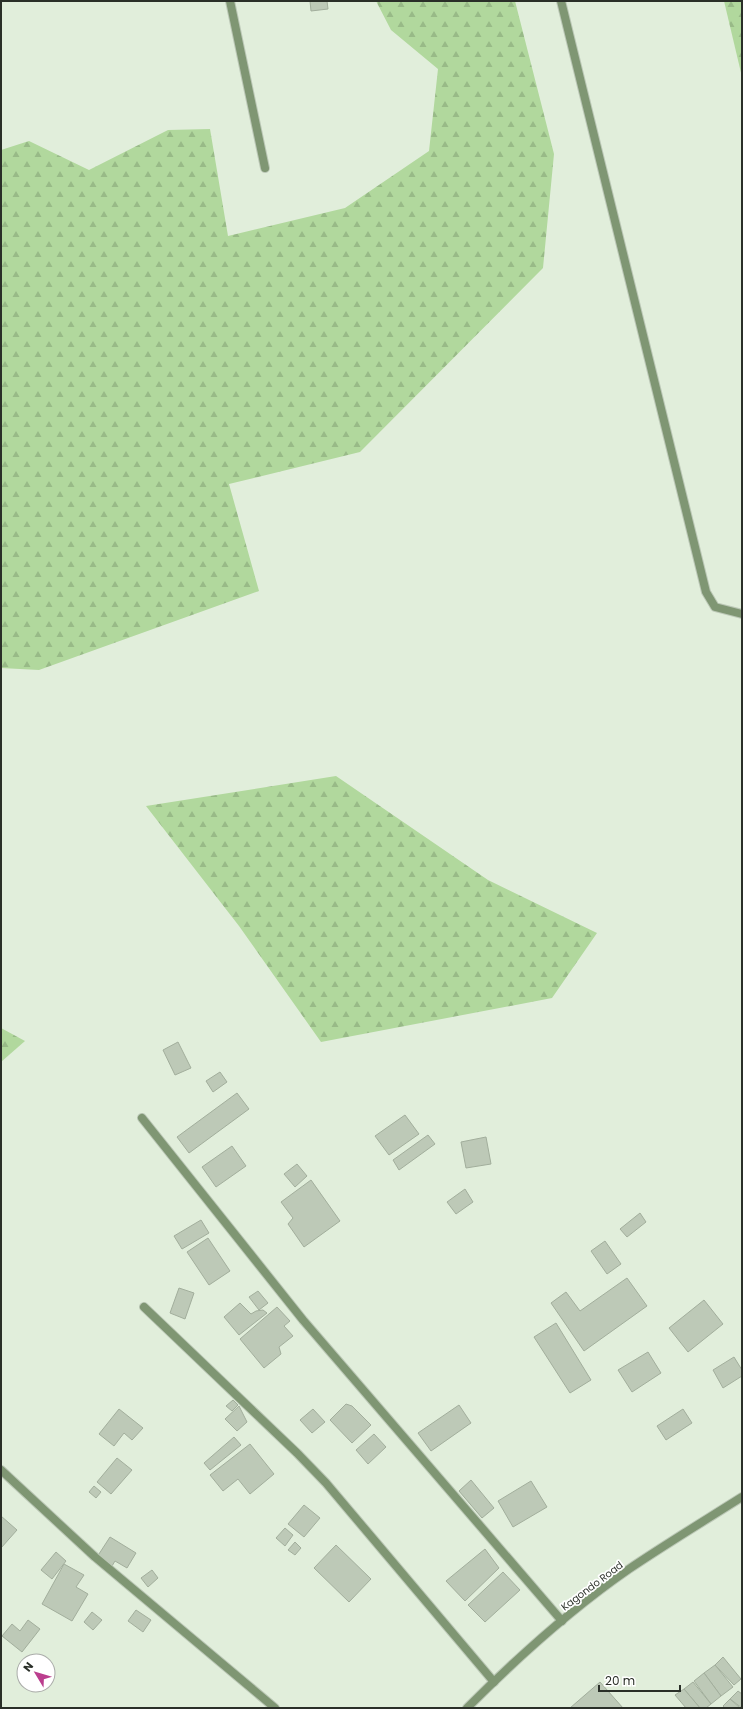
<svg xmlns="http://www.w3.org/2000/svg" width="743" height="1709" viewBox="0 0 743 1709" font-family="Poppins,sans-serif">
	<style>
		.forest { fill: url(#forest-firs) }
		.building { fill: #bdc9b7; stroke: #a2ae9c }
		.lines { fill: none; stroke-linecap: round; stroke-linejoin: round }
		.minor-casing { stroke: #bcc8b7; stroke-width: 10 }
		.minor { stroke: #7f9673; stroke-width: 8 }
		.labels { text-anchor: middle; dominant-baseline: central; stroke-width: 3.5; stroke-linejoin: round; paint-order: stroke }
		.street-label { font-size: 10px; fill: #2a2f28; stroke: #fff }
	</style>
	<defs>
		<pattern id="forest-firs" width="22" height="20" patternUnits="userSpaceOnUse"><rect width="22" height="20" fill="#b1d89d"/><path d="M5 1l3.5 6h-7zM16 11l3.5 6h-7z" fill="#98ba87"/></pattern>
	</defs>
	<rect width="100%" height="100%" fill="#e1eedb"/>
	<g class="forest">
		<path d="M376,1H515L554,154L543,268L360,452L229,484L259,591L39,670L1,668V150L29,141L89,170L168,130L210,129L228,236L345,208L429,151L438,69L391,30Z"/>
		<path d="M724,1H742V77Z"/>
		<path d="M336,776L488,880L597,933L552,998L321,1042L239,926L146,806Z"/>
		<path d="M1,1028L25,1041L1,1062Z"/>
	</g>
	<g class="building">
		<path d="M310,1H327L328,9L311,11Z"/>
		<path d="M178,1042L191,1068L175,1075L163,1050Z"/>
		<path d="M220,1072L227,1082L213,1092L206,1081Z"/>
		<path d="M237,1093L249,1109L189,1153L177,1137Z"/>
		<path d="M405,1115L419,1134L389,1155L375,1136Z"/>
		<path d="M428,1135L435,1144L399,1170L393,1160Z"/>
		<path d="M486,1137L491,1164L466,1168L461,1142Z"/>
		<path d="M232,1146L246,1166L216,1187L202,1167Z"/>
		<path d="M297,1164L307,1176L295,1187L284,1174Z"/>
		<path d="M311,1180L340,1221L304,1247L288,1224L293,1218L281,1202Z"/>
		<path d="M465,1189L473,1202L456,1214L447,1202Z"/>
		<path d="M640,1213L646,1222L627,1237L620,1229Z"/>
		<path d="M201,1220L209,1233L182,1249L174,1236Z"/>
		<path d="M208,1238L230,1271L209,1285L187,1252Z"/>
		<path d="M605,1241L621,1264L607,1274L591,1251Z"/>
		<path d="M627,1278L647,1306L584,1351L551,1303L566,1292L580,1311Z"/>
		<path d="M179,1288L194,1293L185,1319L170,1313Z"/>
		<path d="M258,1291L268,1303L259,1310L249,1297Z"/>
		<path d="M704,1300L723,1324L688,1352L669,1328Z"/>
		<path d="M240,1303L251,1314L256,1311L263,1310L267,1313L239,1335L224,1317Z"/>
		<path d="M277,1307L290,1321L284,1326L293,1336L279,1347L281,1354L264,1368L240,1339Z"/>
		<path d="M556,1323L591,1380L570,1393L534,1337Z"/>
		<path d="M648,1352L661,1373L632,1392L618,1370Z"/>
		<path d="M734,1357L742,1370V1376L723,1388L713,1370Z"/>
		<path d="M233,1400L238,1405L232,1411L226,1406Z"/>
		<path d="M346,1404L352,1406L371,1425L352,1443L330,1420Z"/>
		<path d="M459,1405L471,1423L431,1451L418,1433Z"/>
		<path d="M239,1406L247,1422L237,1431L225,1419Z"/>
		<path d="M119,1409L143,1428L132,1440L124,1433L114,1446L99,1434Z"/>
		<path d="M313,1409L325,1422L312,1433L300,1420Z"/>
		<path d="M683,1409L692,1423L666,1440L657,1426Z"/>
		<path d="M374,1434L386,1447L368,1464L356,1450Z"/>
		<path d="M234,1437L241,1445L210,1470L204,1463Z"/>
		<path d="M250,1444L274,1474L250,1494L238,1479L223,1491L210,1475Z"/>
		<path d="M117,1458L132,1470L111,1494L97,1482Z"/>
		<path d="M471,1480L494,1508L482,1518L459,1491Z"/>
		<path d="M531,1481L547,1507L513,1527L498,1501Z"/>
		<path d="M94,1486L101,1492L96,1498L89,1492Z"/>
		<path d="M304,1505L320,1518L304,1537L288,1524Z"/>
		<path d="M1,1516L17,1530L1,1548Z"/>
		<path d="M285,1528L293,1535L285,1546L276,1538Z"/>
		<path d="M110,1537L136,1553L127,1568L115,1561L112,1566L97,1557Z"/>
		<path d="M295,1542L301,1548L295,1555L288,1550Z"/>
		<path d="M336,1545L371,1579L349,1602L314,1568Z"/>
		<path d="M485,1549L499,1568L465,1601L446,1581Z"/>
		<path d="M56,1552L66,1561L52,1579L41,1570Z"/>
		<path d="M64,1564L84,1575L76,1587L88,1594L72,1621L42,1604Z"/>
		<path d="M152,1570L158,1578L148,1587L141,1578Z"/>
		<path d="M503,1572L520,1590L485,1622L468,1605Z"/>
		<path d="M136,1610L151,1620L143,1632L128,1621Z"/>
		<path d="M92,1612L102,1620L93,1630L84,1622Z"/>
		<path d="M28,1620L40,1629L22,1652L2,1636L12,1624L20,1631Z"/>
		<path d="M723,1657L741,1679L734,1685L715,1665Z"/>
		<path d="M715,1665L733,1687L721,1696L704,1673Z"/>
		<path d="M704,1673L721,1696L711,1704L694,1681Z"/>
		<path d="M600,1682L623,1708H570Z"/>
		<path d="M693,1682L711,1704L706,1708H700L684,1689Z"/>
		<path d="M684,1689L700,1708H686L675,1695Z"/>
		<path d="M738,1691L742,1694V1708L730,1699Z"/>
		<path d="M730,1699L740,1708H725L723,1706Z"/>
	</g>
	<g class="lines">
		<defs>
			<g id="minor">
				<path d="M230,1L265,168"/>
				<path d="M561,1L706,592L715,607L742,614"/>
				<path d="M142,1118L303,1320L562,1621"/>
				<path d="M144,1307L297,1453L326,1483L494,1682"/>
				<path d="M1,1470L95,1557L275,1708"/>
				<path d="M467,1708C517,1658 571,1609 629,1569C666,1544 704,1521 742,1497"/>
			</g>
		</defs>
		<use href="#minor" class="minor-casing"/>
		<use href="#minor" class="minor"/>
	</g>
	<g class="labels">
		<g class="street-label">
			<text transform="translate(592 1586) rotate(-37)">Kagondo Road</text>
		</g>
	</g>
	<rect width="743" height="1709" fill="none" stroke="#2a2f28" stroke-width="4"/>
	<g transform="translate(36 1673) rotate(308)"><circle r="19" fill="#ffffff" stroke="#aaaca9"/>
	<path d="M0-3L7 15L0 10L-7 15Z" fill="#bb3e8e"/>
	<text y="-6" font-size="11" font-weight="bold" text-anchor="middle" fill="#2a2f28">N</text>
	</g>
	<path d="M599 1685v6h81v-6" fill="none" stroke="#2a2f28" stroke-width="2"/>
	<text x="605" y="1685" font-size="12" fill="#2a2f28" stroke="#ffffff" stroke-width="3" paint-order="stroke">20 m</text>
</svg>
